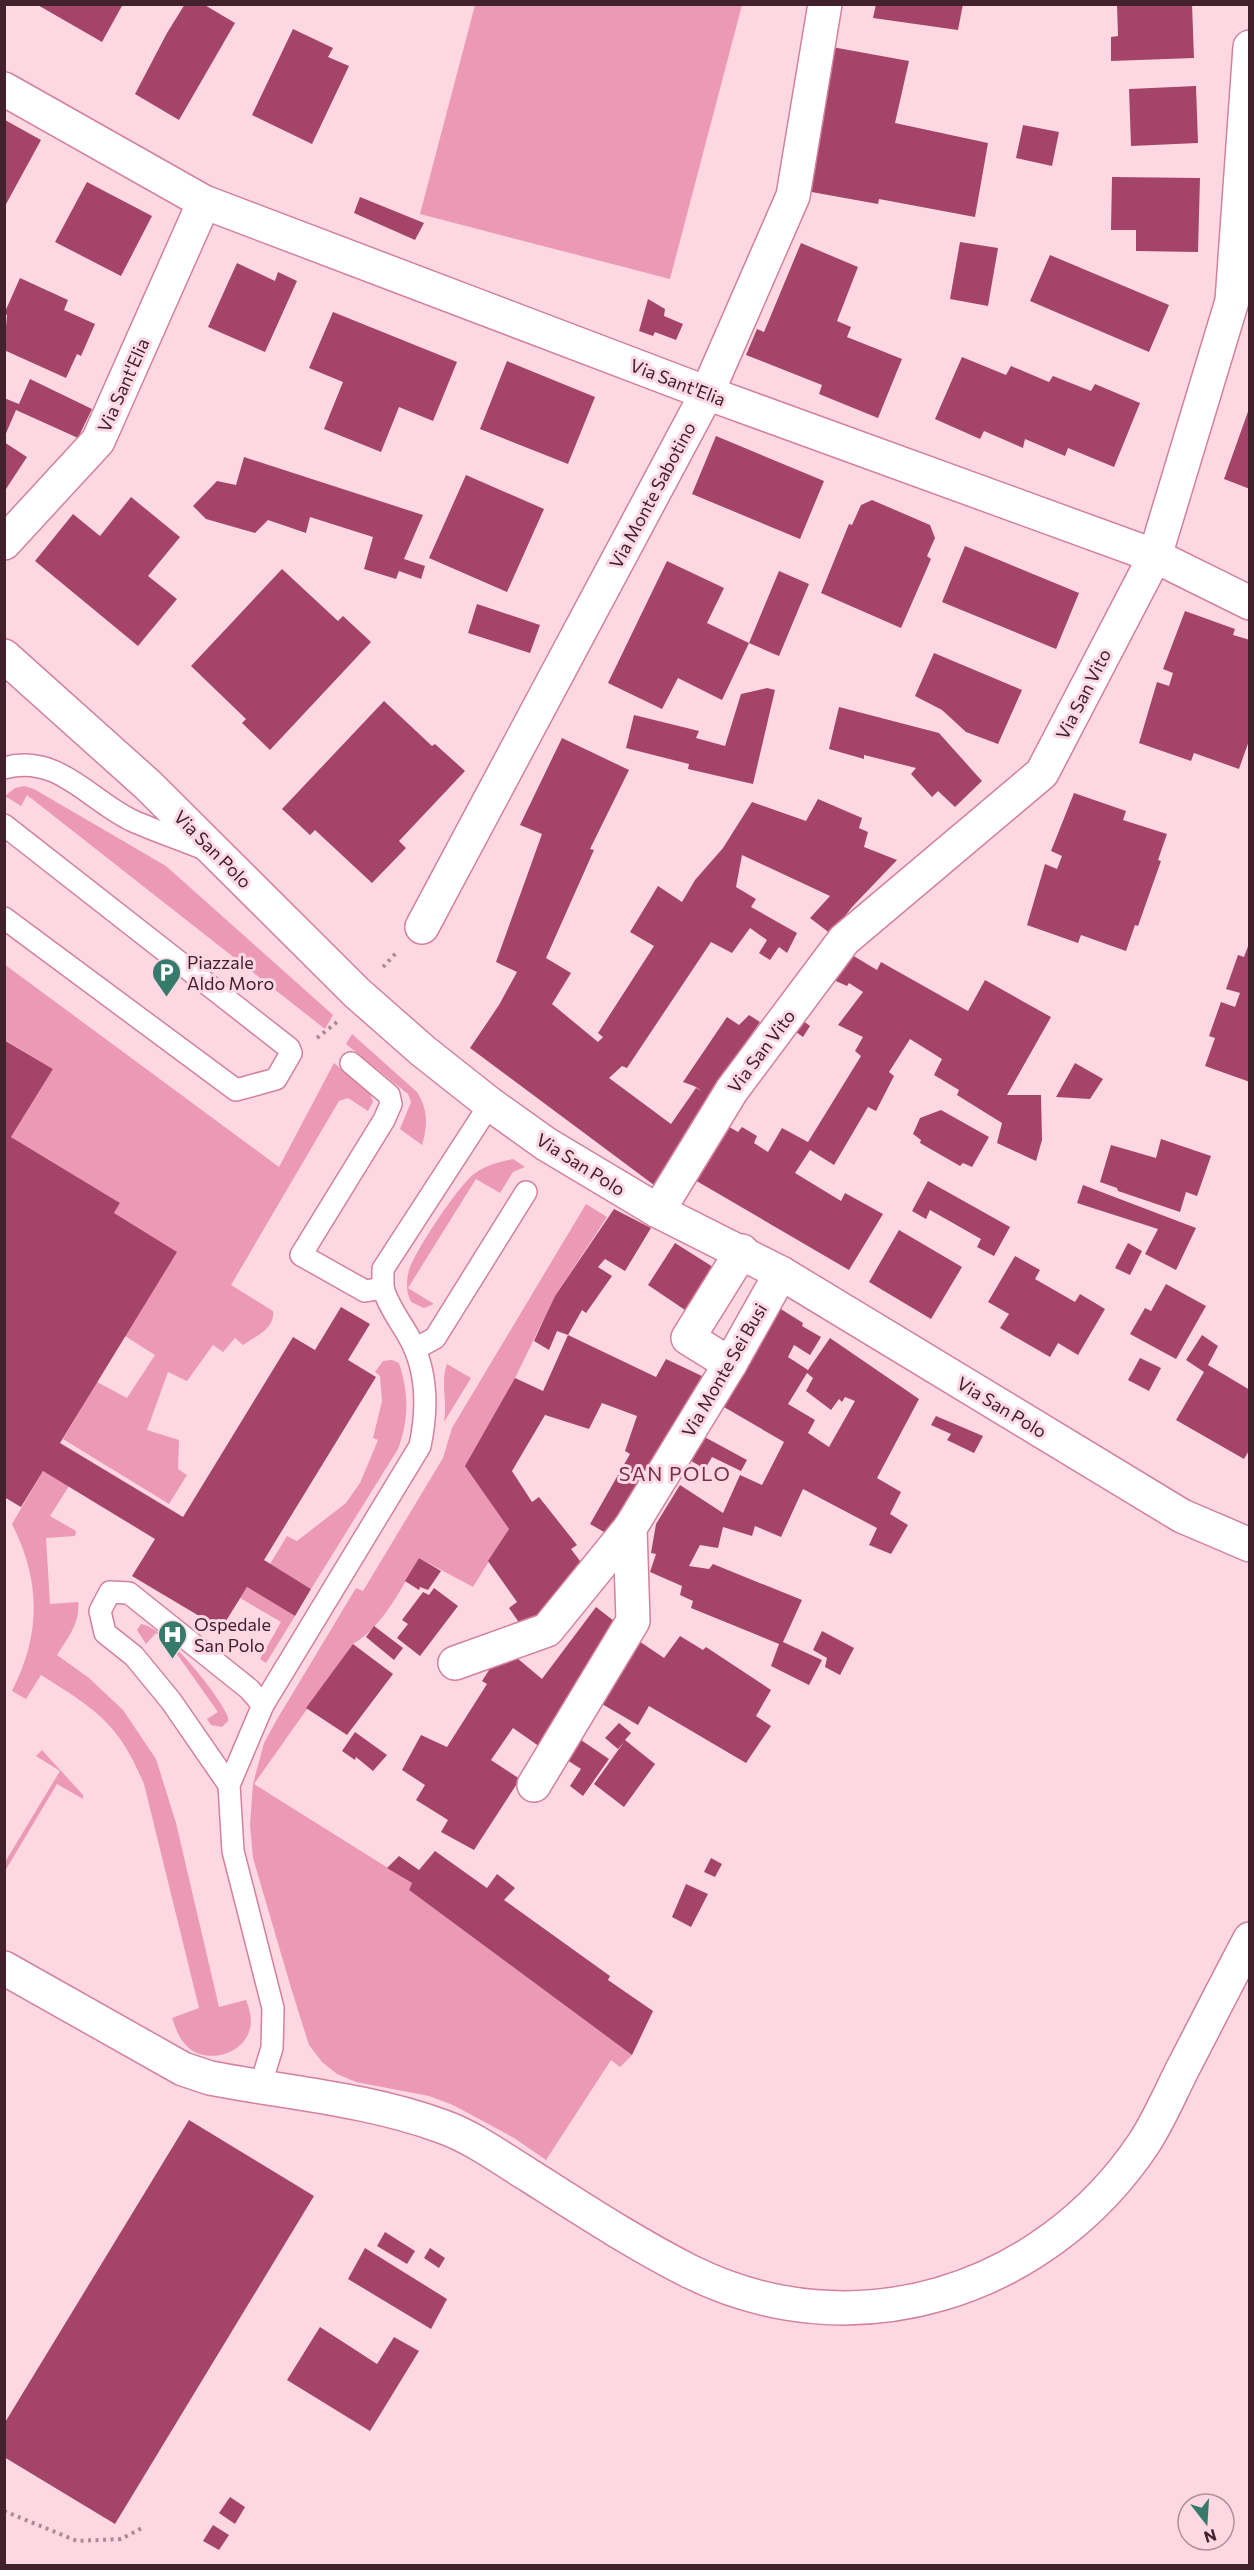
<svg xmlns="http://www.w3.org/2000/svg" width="1254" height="2570" viewBox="0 0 1254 2570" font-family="Commissioner,sans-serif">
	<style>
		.green { fill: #eb99b4 }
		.building { fill: #a54469; fill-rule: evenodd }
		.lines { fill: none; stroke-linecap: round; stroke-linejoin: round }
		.lane-casing { stroke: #d3819c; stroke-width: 24 }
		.street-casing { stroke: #d3819c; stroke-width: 36 }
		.secondary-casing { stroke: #d3819c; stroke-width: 36 }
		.path { stroke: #ac8994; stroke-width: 4; stroke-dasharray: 3 4.5; stroke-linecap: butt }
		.lane { stroke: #fff; stroke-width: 21 }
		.street { stroke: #fff; stroke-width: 33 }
		.secondary { stroke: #fff; stroke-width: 33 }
		.labels { text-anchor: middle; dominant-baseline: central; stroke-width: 6; stroke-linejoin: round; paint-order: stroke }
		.street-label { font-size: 18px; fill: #42212c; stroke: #fdd8e3 }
		.poi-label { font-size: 18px; fill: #42212c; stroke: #fdd8e3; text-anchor: start }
		.neighbourhood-label { font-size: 20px; letter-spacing: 1.5px; fill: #772e4a; stroke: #fdd8e3 }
	</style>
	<rect width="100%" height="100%" fill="#fdd8e3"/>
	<g class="green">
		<path d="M475,5H742L670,279L420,214Z"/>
		<path d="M24,786L34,789L166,866L333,1015L325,1029L27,795L21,806L5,796L15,788Z"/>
		<path d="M4,964L279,1167L334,1063L370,1093L373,1102L368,1111L348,1098L339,1101L231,1285L273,1311C275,1329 256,1336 243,1345L235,1338L223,1352L213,1345L187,1381L168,1372L147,1430L179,1440L178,1469L187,1475L169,1504L63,1439L97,1382L127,1398L155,1355L125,1336L114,1213L120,1203L11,1137L53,1069L5,1040Z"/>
		<path d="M352,1034L417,1092C428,1109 428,1126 422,1145L400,1129L411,1102L408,1094L346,1044Z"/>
		<path d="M513,1159L525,1167L513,1172L500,1193L476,1179L408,1288L434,1304L424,1308L411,1302C406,1291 406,1282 409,1270C415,1251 458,1186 474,1174C485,1165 499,1162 513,1159Z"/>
		<path d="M586,1204L607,1217L555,1296L515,1378L466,1466L509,1529L473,1587L419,1558C402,1587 383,1627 353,1644L254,1784L412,1883L409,1890L632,2055L620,2067L611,2060L546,2160L514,2138L453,2105L429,2096L356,2082L337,2074L322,2062L309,2045L292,1991L253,1858L250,1825L253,1784L264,1743L276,1721L356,1588L363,1591L443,1458L452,1428Z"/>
		<path d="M392,1360L399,1363C409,1394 409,1419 398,1449L311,1589L270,1564L287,1536L297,1541L346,1503L360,1483L378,1440L373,1438L382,1401L380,1376L375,1372L383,1361Z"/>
		<path d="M447,1364L471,1378L444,1422C448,1402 440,1383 447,1364Z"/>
		<path d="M43,1471L69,1486L50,1516L76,1531L75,1536L46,1538L50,1604L78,1602C81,1622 67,1639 57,1655L89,1678L123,1710L156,1759L176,1823L219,2007L246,2000C250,2010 253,2021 249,2032C240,2057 201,2065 184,2043C178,2036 175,2026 172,2018L199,2008L144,1784C119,1723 95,1709 41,1675L26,1699L12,1691C41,1634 41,1581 12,1524Z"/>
		<path d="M247,1587L295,1616L266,1663L260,1659L281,1622L240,1598Z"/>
		<path d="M141,1624C164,1626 220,1696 228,1717V1721L222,1727L211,1725L207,1719L218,1712L179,1657L156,1633L146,1644L137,1630Z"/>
		<path d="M42,1750L83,1795V1799L57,1784L5,1871V1862L60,1771L36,1756Z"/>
	</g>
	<g class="building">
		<path d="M36,4H123L102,42Z"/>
		<path d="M185,4H203L235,23L179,120L135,94L167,33Z"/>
		<path d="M876,4H963L958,30L873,18Z"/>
		<path d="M1117,4H1192L1194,58L1111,61V37L1118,36Z"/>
		<path d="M293,29L333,48L328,57L349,66L312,144L252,115Z"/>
		<path d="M832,47L909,61L895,123L988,143L975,217L879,199L878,204L806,191Z"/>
		<path d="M1196,86L1198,143L1131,146L1129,89Z"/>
		<path d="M5,120L41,140L5,206Z"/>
		<path d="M1023,125L1059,132L1052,166L1016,158Z"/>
		<path d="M1112,177L1200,178L1198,252L1136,251V230H1111Z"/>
		<path d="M87,182L152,216L121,276L55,242Z"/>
		<path d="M360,197L424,223L415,240L354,213Z"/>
		<path d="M960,242L998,248L988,306L950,299Z"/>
		<path d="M801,243L858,267L837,321L851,327L847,337L902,359L878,418L819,394L822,385L746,355L757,329L764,332Z"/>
		<path d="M1050,255L1169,305L1149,352L1030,301Z"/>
		<path d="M237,263L275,281L278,272L297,281L265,352L208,327Z"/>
		<path d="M20,278L68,300L64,310L95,324L81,356L77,354L66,378L4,350L7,315L4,314Z"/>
		<path d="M648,299L665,309L664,316L683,324L676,340L655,332L653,336L639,331Z"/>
		<path d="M333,312L457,362L433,421L399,407L381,452L324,429L343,382L309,368Z"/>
		<path d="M962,357L1006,375L1011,366L1049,382L1053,376L1091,391L1095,384L1140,403L1114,467L1068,448L1065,456L1025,439L1023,448L984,431L980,439L935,419Z"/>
		<path d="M507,361L595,397L568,464L480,429Z"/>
		<path d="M30,379L92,409L78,438L16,410L4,438V398L19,404Z"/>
		<path d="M1250,406V489L1224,479Z"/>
		<path d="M716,436L824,481L800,539L692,494Z"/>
		<path d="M4,442L27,457L4,492Z"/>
		<path d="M244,457L423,515L404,559L425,566L421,579L399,571L396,579L364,569L373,537L310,517L306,533L268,520L255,533L206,519L193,506L217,481L236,485Z"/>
		<path d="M466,475L544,509L507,592L429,558Z"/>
		<path d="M131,497L180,537L148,576L177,599L138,646L35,561L73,514L100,536Z"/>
		<path d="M872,500L930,525L935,538L927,556L931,559L901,628L821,593L849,524L852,525L861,505Z"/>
		<path d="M965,546L1079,593L1056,649L942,602Z"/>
		<path d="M667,561L724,588L707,623L749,643L722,700L678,678L662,709L608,683Z"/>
		<path d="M282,569L338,621L343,616L371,642L270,750L242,723L246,719L191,666Z"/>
		<path d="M779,571L809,584L779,656L749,643Z"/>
		<path d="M477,604L540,625L530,653L468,633Z"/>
		<path d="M1185,611L1235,629L1233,635L1250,640V738L1239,769L1194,753L1191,761L1139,743L1157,682L1169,686L1173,673L1163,669Z"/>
		<path d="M934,653L1022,690L998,744L966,732L942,710L915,696Z"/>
		<path d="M767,688L775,690L753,784L688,769L689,764L626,748L634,715L699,731L696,738L725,746L741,694Z"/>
		<path d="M384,701L432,746L435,744L465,771L399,841L406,848L372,883L315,830L310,835L282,809Z"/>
		<path d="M839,707L939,733L982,781L955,807L938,791L932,797L911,774L916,768L864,755V759L829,749Z"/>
		<path d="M562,738L629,770L590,849L594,850L546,958L571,973L552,1004L598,1042L603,1037L598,1033L654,946L630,932L658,886L682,902L695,880L723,848L752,802L806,821L818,799L862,818L859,828L868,832L864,847L897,860L852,907L831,934L810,918L830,896L742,855L736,887L756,899L751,907L797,933L787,953L779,947L770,960L759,953L767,940L750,928L732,953L711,942L627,1068L622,1066L609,1078L671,1124L696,1088L702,1091L694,1086L683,1082L727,1017L739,1025L749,1015L760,1022L709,1095L658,1188L470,1048L499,1005L517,972L496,962L542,834L520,825Z"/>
		<path d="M1074,793L1126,811L1123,820L1167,834L1158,860L1161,861L1138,926L1135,925L1126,951L1081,935L1078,943L1027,925L1045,864L1057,869L1062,856L1051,851Z"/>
		<path d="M1250,941V1082L1205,1066L1215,1038L1209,1036L1221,1002L1235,1007L1240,993L1226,989L1238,955L1244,957Z"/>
		<path d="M847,952L877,970L881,962L968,1011L985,980L1051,1017L1007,1095H1041L1042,1140L1036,1161L997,1143L1002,1123L957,1095L959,1090L934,1075L942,1059L910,1039L889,1072L894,1076L876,1111L868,1107L834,1165L810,1150L795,1173L841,1201L845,1193L883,1214L849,1270L688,1176L722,1123L738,1132L742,1127L757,1136L754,1143L768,1152L782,1128L808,1142L861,1056L855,1051L863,1037L838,1025L863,992L849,983L847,986L829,978Z"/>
		<path d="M797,1016L810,1026L803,1037L789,1027Z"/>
		<path d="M4,1040L53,1069L11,1137L120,1203L114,1213L177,1252L60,1443L183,1517L293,1337L315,1350L341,1307L370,1324L348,1360L376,1377L264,1560L311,1589L295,1616L247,1587L221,1629L132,1576L155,1539L43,1471L21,1507L4,1497Z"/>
		<path d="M1075,1063L1103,1079L1090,1099L1056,1097Z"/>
		<path d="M941,1110L989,1137L972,1167L963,1163L960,1166L920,1143L921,1140L913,1134L920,1118Z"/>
		<path d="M1161,1139L1211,1156L1197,1196L1186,1192L1180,1212L1118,1191L1117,1188L1100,1182L1111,1145L1156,1158Z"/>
		<path d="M928,1181L1010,1227L994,1256L977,1247L981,1239L930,1210L926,1219L912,1211Z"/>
		<path d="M1083,1185L1196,1228L1176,1270L1145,1254L1158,1229L1077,1203Z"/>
		<path d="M614,1209L651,1228L625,1271L605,1259L598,1267L612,1276L586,1313L582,1310L568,1335L557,1331L549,1350L534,1341L544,1319L555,1296Z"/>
		<path d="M899,1230L962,1267L931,1319L869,1282Z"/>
		<path d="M675,1243L713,1267L685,1310L648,1285Z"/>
		<path d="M1128,1243L1142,1251L1130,1275L1115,1268Z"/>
		<path d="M1015,1256L1040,1270L1035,1279L1075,1302L1080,1294L1105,1309L1078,1355L1058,1343L1050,1357L1000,1328L1009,1314L988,1302Z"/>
		<path d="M1166,1284L1206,1306L1176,1359L1130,1334L1145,1308L1151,1311Z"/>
		<path d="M773,1304L803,1323L802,1326L821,1337L810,1355L794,1345L788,1357L808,1370L830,1338L919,1399L877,1478L901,1492L890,1514L908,1525L891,1554L869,1545L877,1528L803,1489L781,1537L755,1526L752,1536L723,1527L718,1548L700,1545L689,1566L709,1569L713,1564L802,1600L783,1642L822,1660L809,1685L771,1666L779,1644L691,1608L693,1601L680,1595L682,1586L650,1572L656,1554L651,1553L656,1524L680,1485L723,1513L740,1475L762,1485L784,1442L717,1403ZM807,1373L813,1378L806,1391L831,1410L839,1399L842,1402L845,1397L855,1401L829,1447L808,1433L815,1420L788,1404Z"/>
		<path d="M568,1335L656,1377L666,1359L702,1376L656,1464L611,1536L590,1524L630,1454L625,1451L637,1416L602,1403L589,1429L545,1415L512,1471L532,1502L539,1497L577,1545L571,1549L589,1573L522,1627L509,1608L517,1602L488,1561L509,1529L465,1466L515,1378L543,1391Z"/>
		<path d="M1202,1335L1218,1346L1208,1365L1250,1390V1449L1244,1459L1176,1420L1204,1372L1186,1360Z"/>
		<path d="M1140,1358L1161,1368L1149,1391L1128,1380Z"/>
		<path d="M936,1416L983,1436L974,1453L947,1440L951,1434L931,1425Z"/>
		<path d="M699,1434L747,1460L741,1471L712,1457L705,1469L686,1458Z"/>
		<path d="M419,1558L441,1571L428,1590L420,1587L419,1590L405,1581Z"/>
		<path d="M434,1588L458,1606L420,1656L397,1638L408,1624L402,1620L423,1592L429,1595Z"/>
		<path d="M596,1607L614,1621L543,1749L513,1728L491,1760L520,1779L474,1850L441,1832L448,1820L416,1800L425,1785L402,1770L421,1735L447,1747L487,1684L482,1681L493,1664L517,1658L542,1679Z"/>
		<path d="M374,1626L403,1648L394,1660L366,1637Z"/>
		<path d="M822,1631L854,1648L840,1675L825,1667L827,1658L813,1650Z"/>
		<path d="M680,1636L703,1650L706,1647L771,1690L756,1716L771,1726L746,1763L649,1706L638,1725L602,1704L633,1637L664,1658Z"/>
		<path d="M353,1644L393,1674L347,1735L306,1708Z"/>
		<path d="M619,1723L631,1733L625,1740L655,1764L624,1807L594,1784L624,1742L618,1749L605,1738Z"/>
		<path d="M355,1732L387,1755L373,1771L356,1757L355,1760L342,1751Z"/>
		<path d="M581,1740L609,1759L583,1796L570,1786L581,1769L567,1760Z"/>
		<path d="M435,1851L487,1888L497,1874L515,1888L504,1900L610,1976L608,1980L653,2011L632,2055L409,1890L412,1883L387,1868L399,1856L419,1870Z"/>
		<path d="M711,1858L722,1864L715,1877L704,1872Z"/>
		<path d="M686,1884L708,1894L691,1927L672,1917Z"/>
		<path d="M189,2120L314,2196L115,2524L4,2457V2424Z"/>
		<path d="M385,2232L415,2251L407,2264L377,2246Z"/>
		<path d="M365,2248L447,2299L431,2329L348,2279Z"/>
		<path d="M430,2248L445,2258L439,2268L424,2258Z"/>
		<path d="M320,2327L377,2364L394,2337L419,2351L370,2431L287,2380Z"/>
		<path d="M230,2497L245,2507L235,2524L219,2513Z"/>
		<path d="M213,2525L229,2535L219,2550L203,2541Z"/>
	</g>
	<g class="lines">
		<defs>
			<g id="lane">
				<path d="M4,768C57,753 88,799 131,820C155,831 180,839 204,849"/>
				<path d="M4,825L289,1048L291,1053L276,1079L236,1090L4,918"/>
				<path d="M383,1288V1269L490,1104"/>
				<path d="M415,1349L435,1338L526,1192"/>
				<path d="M229,1785L171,1701L134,1656L105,1633L100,1611L110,1592L129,1593L249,1689L263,1705"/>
				<path d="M260,2087L272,2048L273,2008L233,1851L229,1785L263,1705L420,1446C428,1408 428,1371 409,1337C400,1321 388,1306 383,1288L365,1291L301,1255L384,1120L391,1104L389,1095L351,1063"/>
			</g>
			<g id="street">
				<path d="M4,89L204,202L707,393L1155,556L1250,603"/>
				<path d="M4,543L98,441L204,202"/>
				<path d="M422,927L707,393L793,196L825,4"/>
				<path d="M658,1211L732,1090L844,940L1042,773L1155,556L1232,301L1250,47"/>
				<path d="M730,1364L688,1338L742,1251"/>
				<path d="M455,1663L547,1630L630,1528"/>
				<path d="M534,1785L633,1621L630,1528L730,1364L781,1273"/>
				<path d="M4,1968L183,2069L210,2078C288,2093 367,2099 441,2126C473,2137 502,2159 530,2176C582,2209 634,2243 689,2271C853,2353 1044,2293 1144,2143C1159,2120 1170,2094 1182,2070C1205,2026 1227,1982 1250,1939"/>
			</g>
			<path id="secondary" d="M4,656L148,785L357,993L423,1051L490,1104L546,1144L658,1211L781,1273L1182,1516L1250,1545"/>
		</defs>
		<use href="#lane" class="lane-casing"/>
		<use href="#street" class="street-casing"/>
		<use href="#secondary" class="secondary-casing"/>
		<g class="path">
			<path d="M383,967L396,953"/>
			<path d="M317,1038L337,1022"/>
			<path d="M4,2511L77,2541L121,2539L144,2527"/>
		</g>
		<use href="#lane" class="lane"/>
		<use href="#street" class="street"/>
		<use href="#secondary" class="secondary"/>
	</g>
	<defs>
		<symbol id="parking-pin" viewBox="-11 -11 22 30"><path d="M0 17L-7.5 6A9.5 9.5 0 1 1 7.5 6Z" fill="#367a6c" stroke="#fdd8e3"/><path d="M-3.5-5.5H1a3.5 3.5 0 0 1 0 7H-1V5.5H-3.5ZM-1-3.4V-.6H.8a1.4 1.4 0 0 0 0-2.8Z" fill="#fff"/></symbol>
		<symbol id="hospital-pin" viewBox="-11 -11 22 30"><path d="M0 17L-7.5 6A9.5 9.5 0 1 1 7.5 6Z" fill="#367a6c" stroke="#fdd8e3"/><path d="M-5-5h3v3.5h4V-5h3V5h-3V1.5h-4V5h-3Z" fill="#fff"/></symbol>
	</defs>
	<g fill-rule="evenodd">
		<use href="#parking-pin" x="150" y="956" width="33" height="45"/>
		<use href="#hospital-pin" x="156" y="1618" width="33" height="45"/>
	</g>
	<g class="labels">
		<g class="street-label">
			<text transform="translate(678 382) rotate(21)">Via Sant'Elia</text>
			<text transform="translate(123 385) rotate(-66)">Via Sant'Elia</text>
			<text transform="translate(652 495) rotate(-62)">Via Monte Sabotino</text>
			<text transform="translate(1083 694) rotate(-63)">Via San Vito</text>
			<text transform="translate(213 849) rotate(45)">Via San Polo</text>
			<text transform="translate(761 1051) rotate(-53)">Via San Vito</text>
			<text transform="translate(581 1164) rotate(32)">Via San Polo</text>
			<text transform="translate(724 1370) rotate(-60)">Via Monte Sei Busi</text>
			<text transform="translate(1002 1407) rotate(31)">Via San Polo</text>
		</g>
		<g class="poi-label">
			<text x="187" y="962">Piazzale<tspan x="187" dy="21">Aldo Moro</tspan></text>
			<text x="194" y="1624">Ospedale<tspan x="194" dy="21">San Polo</tspan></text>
		</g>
		<g class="neighbourhood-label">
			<text x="675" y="1473">SAN POLO</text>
		</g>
	</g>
	<rect width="1254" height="2570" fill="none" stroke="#42212c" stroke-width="12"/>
	<g transform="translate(1206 2522) rotate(163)"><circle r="28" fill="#fdd8e3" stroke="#b28f9a" stroke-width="1.5"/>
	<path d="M0-4.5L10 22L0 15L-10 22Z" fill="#367a6c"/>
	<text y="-9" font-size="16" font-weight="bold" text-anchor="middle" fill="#42212c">N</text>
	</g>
</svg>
